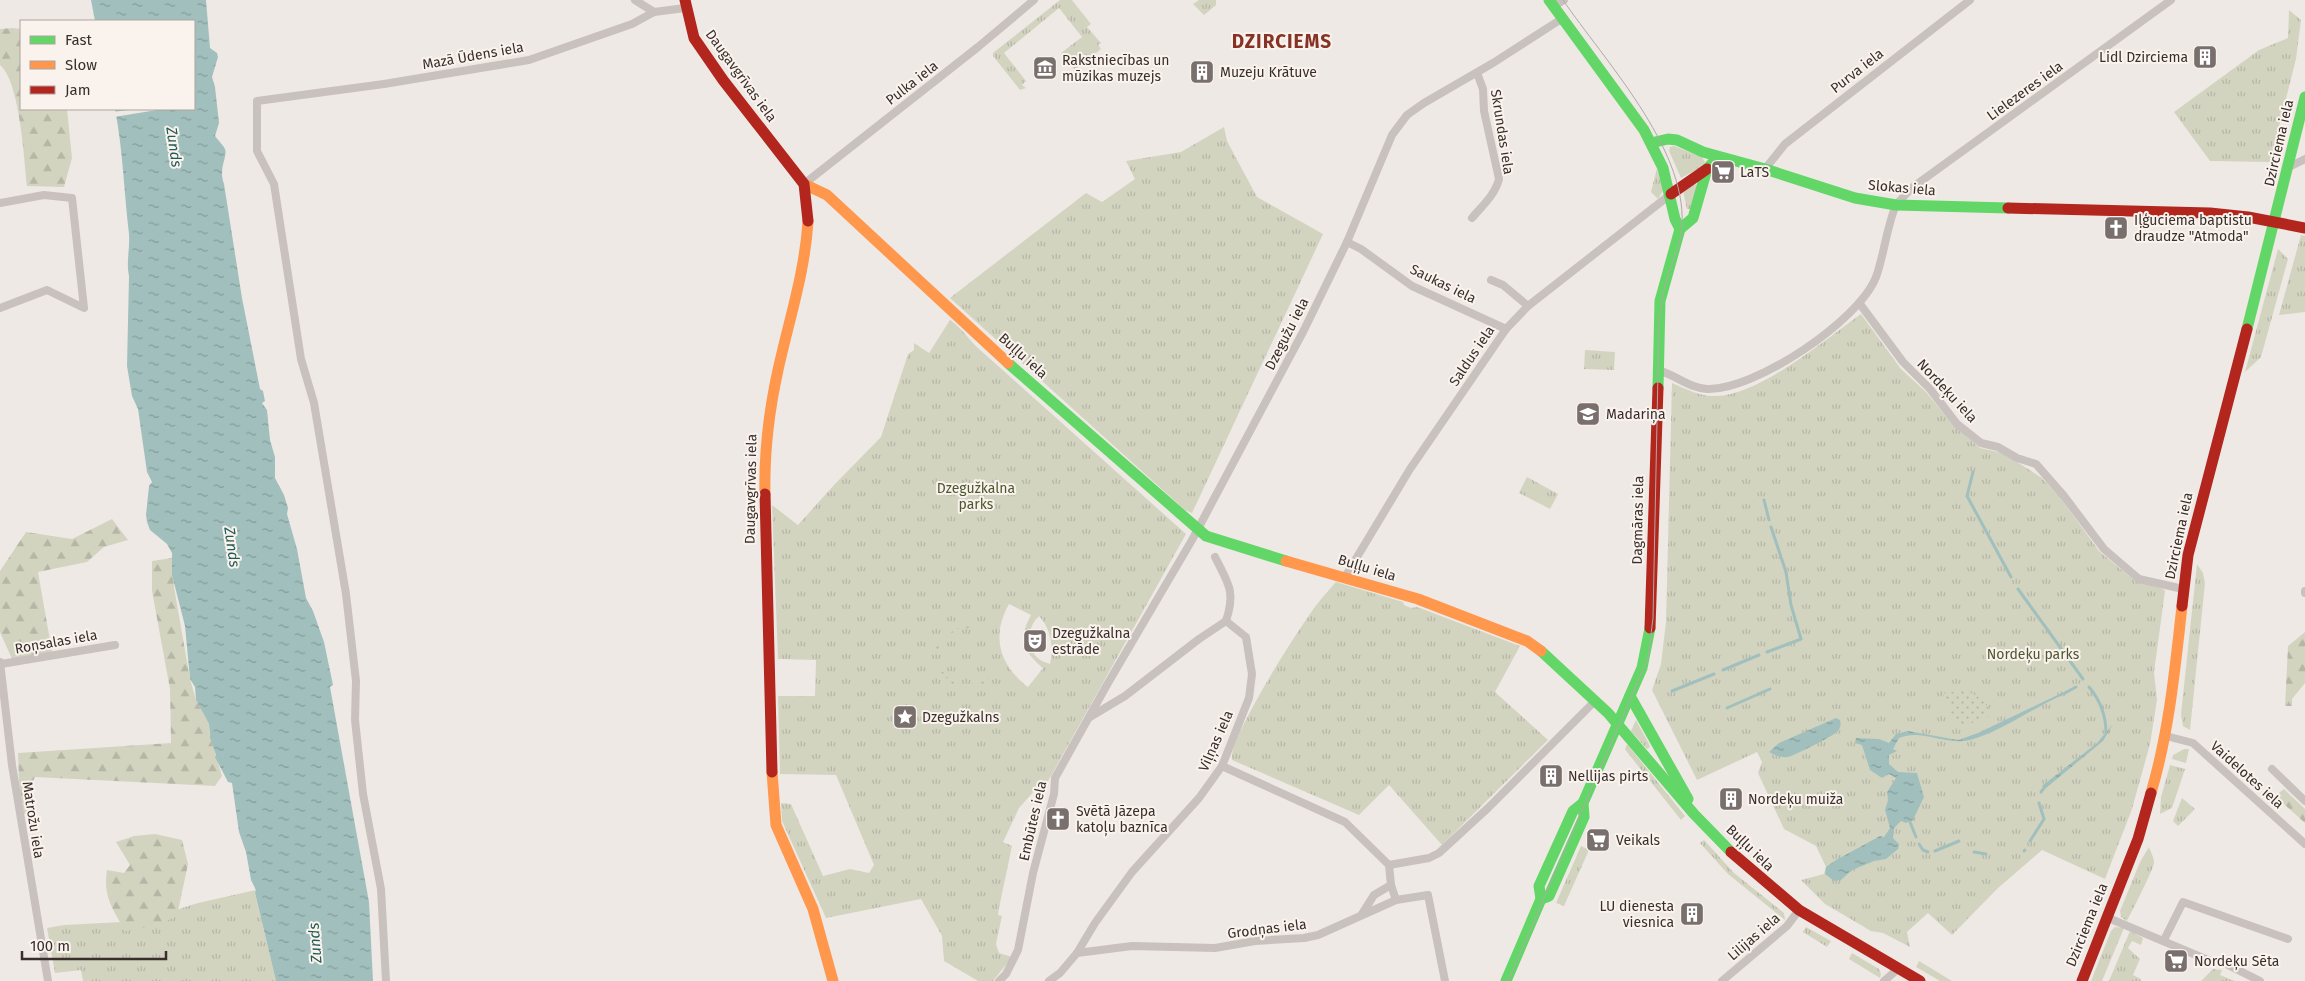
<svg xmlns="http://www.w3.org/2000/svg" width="2305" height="981" viewBox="0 0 2305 981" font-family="'Fira Sans',sans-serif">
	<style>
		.grass { fill: url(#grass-tufts); fill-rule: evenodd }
		.forest { fill: url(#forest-firs) }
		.garden { fill: url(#garden-dots) }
		.water { fill: url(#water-ripples) }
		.pier { fill: #efe9e5 }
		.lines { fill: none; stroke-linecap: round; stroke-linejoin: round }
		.stream { stroke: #a1c0bd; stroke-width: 3 }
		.street { stroke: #c8c1bd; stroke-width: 8 }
		.fast { stroke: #63d668; stroke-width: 11 }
		.slow { stroke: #ff974d; stroke-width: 11 }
		.jam { stroke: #b3261e; stroke-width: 11 }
		.tram { stroke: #b0aaa7; stroke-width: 1 }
		.labels { text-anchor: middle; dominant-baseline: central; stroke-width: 4; stroke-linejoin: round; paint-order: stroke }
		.street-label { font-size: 14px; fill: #392e2b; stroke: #faf3ed }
		.poi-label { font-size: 14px; fill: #392e2b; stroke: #faf3ed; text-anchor: start }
		.park-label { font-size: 14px; fill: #4d572f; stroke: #faf3ed }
		.water-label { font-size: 15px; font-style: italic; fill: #215a58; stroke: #faf3ed }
		.district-label { font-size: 19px; font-weight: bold; letter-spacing: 1px; fill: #863326; stroke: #faf3ed }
	</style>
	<defs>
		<pattern id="grass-tufts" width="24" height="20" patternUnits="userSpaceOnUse" patternTransform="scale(1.25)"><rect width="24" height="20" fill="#d2d4c0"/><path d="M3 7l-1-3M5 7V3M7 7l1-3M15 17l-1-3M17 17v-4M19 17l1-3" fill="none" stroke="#b5b6a5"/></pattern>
		<pattern id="forest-firs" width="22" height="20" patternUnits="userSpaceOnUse" patternTransform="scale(1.25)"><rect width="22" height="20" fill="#d2d4c0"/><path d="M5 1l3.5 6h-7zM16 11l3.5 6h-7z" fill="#b5b6a5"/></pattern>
		<pattern id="garden-dots" width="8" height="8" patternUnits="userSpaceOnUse" patternTransform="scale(1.25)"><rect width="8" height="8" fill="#d2d4c0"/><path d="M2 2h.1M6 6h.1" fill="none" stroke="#b5b6a5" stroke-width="1.8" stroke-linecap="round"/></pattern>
		<pattern id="water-ripples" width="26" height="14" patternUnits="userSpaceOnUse" patternTransform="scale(1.25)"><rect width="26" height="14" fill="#a1c0bd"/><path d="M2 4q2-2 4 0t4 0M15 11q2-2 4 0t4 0" fill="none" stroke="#849c9a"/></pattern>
	</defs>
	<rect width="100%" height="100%" fill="#efe9e5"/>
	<g class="grass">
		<path d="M1060,0H1072L1091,24L1087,27L1101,43L1098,45L1101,49L1075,70L1061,53L1082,37L1059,8L1004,53L1026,81L1022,85L1026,88L1020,90L993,56V53Z"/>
		<path d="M1199,0H1216V5L1204,15L1193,4Z"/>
		<path d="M2289,10L2301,20L2296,59L2270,162L2210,161L2174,112L2259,50L2288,38Z"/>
		<path d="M1224,127L1227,141L1257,197L1323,234L1192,513L1185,510L950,298L1086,193L1102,202L1135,179L1126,161L1181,152Z"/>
		<path d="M1674,146L1702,157L1705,162L1703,166L1681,178L1669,151L1670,147Z"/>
		<path d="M1657,168L1664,189L1658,199L1651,192Z"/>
		<path d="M1693,184L1698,185L1692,209H1687L1683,191Z"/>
		<path d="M2301,235L2305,236V312L2279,315Z"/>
		<path d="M2278,249L2288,259L2261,357L2245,372Z"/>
		<path d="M1861,314L1901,369L1926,392L1954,426L1980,448L2003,453L2042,478L2060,497L2099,551L2134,580L2163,589L2165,591L2154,672L2157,700L2150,744L2132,809L2105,879L2042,850L1998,888L1952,935L1928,913L1907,932L1910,947L1883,933L1871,931L1825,904L1801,880L1824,874L1826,867L1816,846L1784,829L1758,773L1762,762L1757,752L1697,780L1652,690L1661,664L1666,622L1672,383C1686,389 1701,397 1716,396C1760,395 1826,339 1861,314Z"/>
		<path d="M950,320C961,327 969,340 979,349L1186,534L1047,783L1043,781L1019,808L1003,842L1012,846L999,908L998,915L1002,916L996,944L999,953L1012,957L993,981H978L944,961L942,936L921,899L826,918L782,821L781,803L791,804L823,876L850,869L869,873L874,865L836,775L780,774L778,696H815L816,660L778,659L772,505L798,525L834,485L881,437L908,354L914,350V343L929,353ZM1009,604L1031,615C1018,638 1023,652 1043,668L1028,687C999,665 991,636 1009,604ZM1039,616C1051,629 1054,647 1050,664C1026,658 1023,632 1039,616Z"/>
		<path d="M1585,350L1615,352L1614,370L1584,369Z"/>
		<path d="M1527,477L1558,494L1550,509L1519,493Z"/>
		<path d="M2197,564L2203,573L2205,583L2190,730L2183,726L2181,714Z"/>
		<path d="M1336,582L1403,602L1404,605L1411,608L1417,607L1520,646L1495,692L1548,740L1442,845L1389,785L1359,815L1232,760C1227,740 1302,623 1318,603C1324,595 1330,589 1336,582Z"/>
		<path d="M1636,720L1649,744L1650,747L1647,749L1631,731Z"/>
		<path d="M1627,744L1685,816L1681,820L1627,752L1625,749Z"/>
		<path d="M2184,749H2189L2186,763L2172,759L2173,755Z"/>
		<path d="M2170,765L2185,769L2172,808L2160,814L2161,797Z"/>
		<path d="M2182,798L2195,809L2178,826L2173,821Z"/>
		<path d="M1704,840L1734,873L1784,913L1785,920L1728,874L1700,843Z"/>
		<path d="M1581,846L1589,850L1564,906L1556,903Z"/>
		<path d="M2149,847C2151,852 2154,858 2154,862C2155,867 2131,913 2127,921L2121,917L2120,911L2140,862Z"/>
		<path d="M256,890L255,894L276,981H83L81,970L55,973L47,928L64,925L141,921L198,903Z"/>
		<path d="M1806,927L1831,941L1827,947L1803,932Z"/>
		<path d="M2115,927L2124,928L2102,981H2091L2111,931Z"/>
		<path d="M2130,931L2143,938L2141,945L2132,941L2128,948L2140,959L2133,975L2141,979V981H2109Z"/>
		<path d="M1852,953L1879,969L1881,974L1880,978L1849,959Z"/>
		<path d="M1919,961L1952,981H1940L1916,967Z"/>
		<path d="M2213,969L2222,970L2220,975L2235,981H2201Z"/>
	</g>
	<g class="forest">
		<path d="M13,28L21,29V109H67L72,158L64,187L27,186C24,158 20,82 0,65V29Z"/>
		<path d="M112,519L128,540L104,547L87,562L38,572L52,652L12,659L0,632V571L26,532L72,539Z"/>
		<path d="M172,558L174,587L190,679L196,700L209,724V733L222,776L215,786L35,777L28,791L33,813L24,814L19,782L18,753L171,743L170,689L152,591V561Z"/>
		<path d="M2305,632V683L2292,699V706H2285L2288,646Z"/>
		<path d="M2284,789L2305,809V823L2275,796Z"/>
		<path d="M155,834L182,840L188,864L177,916L158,925L126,931C112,910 103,895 107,870L124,873L130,865L116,842L134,836Z"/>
	</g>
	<g class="garden">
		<path d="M975,624L977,629L972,627L951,633L938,644L940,649L937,655L933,650C941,631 957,628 975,624Z"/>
		<path d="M942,671L947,675L948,680C960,685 979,686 988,678L989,683C971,687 957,688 940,679Z"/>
		<path d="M1962,690C1977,694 1985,700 1992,715L1962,727L1957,726L1943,694Z"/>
	</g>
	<g class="water">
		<path d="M91,0H206L210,48L217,53L218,57L212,77L215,87L219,123L215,136C218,140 223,145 225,149C228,156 218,168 224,184L242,298L260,389L263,391L265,401L262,403L267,410L270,440L275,457V478L284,495L288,508L287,514L297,549L306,598L313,611L324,642L333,685L330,687L369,902L373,981H276L255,893L256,890L251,880L246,852L239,832L232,783L228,782L215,757L216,755L210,738L209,724L196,700L195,687L190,679L185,626L172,575V553L167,544L150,530L147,522L146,515L149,486L152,482L147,472L138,409L132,396L127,366L129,276C126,262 130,249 129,234C124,192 123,151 115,109H194V21H95Z"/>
		<path d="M2068,690L2063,695C2032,708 2001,732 1970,740C1945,746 1922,728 1899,738L1893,749L1897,751L1889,755V764L1898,772L1917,773L1924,797L1913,820L1906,823L1901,821L1894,828L1893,838L1899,844L1898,849L1886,859L1874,861L1852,870L1841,880L1834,881L1825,874L1826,867L1836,860L1880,836L1884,837L1890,828L1885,810L1888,800L1887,792L1896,778L1889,774L1882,778L1870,770L1862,745L1855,743L1856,738L1879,739L1889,743L1896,734L1908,731L1958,740L1978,733Z"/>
		<path d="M1836,718L1840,720C1841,724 1841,727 1838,731C1834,736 1793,756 1788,757C1780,758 1775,755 1769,752L1779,743Z"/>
		<path d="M2113,724L2103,741L2046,788L2042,786L2097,743Z"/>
	</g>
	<path class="pier" d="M135,109H163L114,117L113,112Z"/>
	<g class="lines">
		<g class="stream">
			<path d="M1973,472L1967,496L2011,577"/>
			<path d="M1764,500L1769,520"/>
			<path d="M2018,589L2083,679"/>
			<path d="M1767,652L1801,639L1791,605L1786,572L1771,527"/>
			<path d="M1723,670L1759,655"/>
			<path d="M2089,687C2100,700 2106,716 2106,733"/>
			<path d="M1672,691L1714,674"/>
			<path d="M2065,693L2076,687"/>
			<path d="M1727,708L1770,689"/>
			<path d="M2041,792L2047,784"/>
			<path d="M1910,822L1916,837"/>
			<path d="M2030,841L2044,819L2039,803"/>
			<path d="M1919,844L1923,850L1928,852"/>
			<path d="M1935,851L1959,841"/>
			<path d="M2024,851L2025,850"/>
			<path d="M1974,852L1986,854"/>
		</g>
		<g class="street">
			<path d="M635,0L654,12"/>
			<path d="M1554,6L1564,0"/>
			<path d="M2289,167L2305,159"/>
			<path d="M1765,169L1785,144L1970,0"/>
			<path d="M804,184L978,47L1034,0"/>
			<path d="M0,203L44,195L72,198L84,308L47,290L0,308"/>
			<path d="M1472,218C1482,206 1495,195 1499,179L1484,111L1483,89L1477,73"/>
			<path d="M1347,242L1361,249L1412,286L1506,329"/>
			<path d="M1491,280L1503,285L1528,306"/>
			<path d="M1860,304L1903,362L1930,389L1957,424L1981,443L1998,447L2017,458L2036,464L2064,496L2104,549L2139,579L2183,589"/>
			<path d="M1657,370C1675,374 1688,388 1707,389C1754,391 1859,321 1876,277C1883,260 1889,215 1897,204C1902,198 1908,192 1913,187L2171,0"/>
			<path d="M1215,557C1228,583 1236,591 1226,621"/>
			<path d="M1345,577L1410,469L1506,329L1528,306L1671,194"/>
			<path d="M2305,591V593"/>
			<path d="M0,662L12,765L48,981"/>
			<path d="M1,664L115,645"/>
			<path d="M1090,717L1125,696L1199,639L1226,621"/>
			<path d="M2166,736L2193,743L2305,844"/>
			<path d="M1222,766L1345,822L1389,865"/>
			<path d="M2272,769L2305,801"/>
			<path d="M1389,865L1429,858L1439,853L1488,808L1596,700"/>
			<path d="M1389,865L1391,885L1396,900"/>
			<path d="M1362,914L1374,895L1391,885"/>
			<path d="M2106,917L2208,960L2224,963L2260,981"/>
			<path d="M2164,940L2183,902L2288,939"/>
			<path d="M1077,953L1132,946L1215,948L1255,941L1304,938L1318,935L1396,900L1428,895L1445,981"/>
			<path d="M386,981L381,889L363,794L355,720L356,681L346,594L314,403L301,359L274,184L257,151V101L384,84L529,60L632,24L654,12L685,8"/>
			<path d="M999,981L1006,974L1018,950L1033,873L1054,794L1055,778L1108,683L1192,540L1304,330L1347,242L1392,135L1407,115L1424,103L1493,63L1563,18"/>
			<path d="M1049,981L1060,973L1077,953L1095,923L1132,872L1199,798L1222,766L1249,698L1252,674L1246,637L1226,621"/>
			<path d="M1722,981L1787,926L1799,910"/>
			<path d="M1884,981L1898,969"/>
		</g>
		<g class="fast">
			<path d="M1549,0L1644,130L1663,168L1675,219L1680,229"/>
			<path d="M1651,143L1668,139L1677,140L1703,152L1765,169L1855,198L1896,205L2008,208"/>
			<path d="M2247,329L2305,97"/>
			<path d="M1008,363L1206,536L1286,561"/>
			<path d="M1658,388L1660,301L1680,229L1693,218L1707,169L1718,157"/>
			<path d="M1541,651L1608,713L1694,814L1731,852"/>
			<path d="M1630,696L1688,799"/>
			<path d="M1541,899L1549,896L1584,817L1583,803L1642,668L1650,628"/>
			<path d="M1506,981L1541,899L1539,886L1573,811L1583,803"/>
		</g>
		<g class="slow">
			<path d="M804,184L827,195L1008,363"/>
			<path d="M765,494C764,451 769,411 778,370C789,320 805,272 808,221"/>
			<path d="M1286,561L1418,599L1527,641L1541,651"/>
			<path d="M772,772L776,825L813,909L833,981"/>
			<path d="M2151,793C2169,732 2175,669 2182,606"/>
		</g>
		<g class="jam">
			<path d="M685,0L694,38L723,80L804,184L808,221"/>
			<path d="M1671,194L1707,169"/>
			<path d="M2008,208L2210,213L2248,217L2305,228"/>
			<path d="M765,494L772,772"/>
			<path d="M2182,606L2188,555L2247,329"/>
			<path d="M1650,628L1658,388"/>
			<path d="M1731,852L1799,910L1920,981"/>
			<path d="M2082,981L2138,839L2151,793"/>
		</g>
		<path class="tram" d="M1508,981L1648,658L1653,618L1659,323C1661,309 1662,295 1666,282C1671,263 1682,243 1682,224C1686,147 1604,60 1563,0"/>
	</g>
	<defs>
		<symbol id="building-square" viewBox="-11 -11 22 22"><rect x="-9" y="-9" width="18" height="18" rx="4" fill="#796f6c" stroke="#faf3ed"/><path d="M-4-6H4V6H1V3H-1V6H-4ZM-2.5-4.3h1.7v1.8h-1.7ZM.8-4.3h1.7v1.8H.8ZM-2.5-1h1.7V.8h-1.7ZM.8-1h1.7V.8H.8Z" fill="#fff"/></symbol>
		<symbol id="museum-square" viewBox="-11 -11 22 22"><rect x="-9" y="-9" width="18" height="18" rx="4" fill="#796f6c" stroke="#faf3ed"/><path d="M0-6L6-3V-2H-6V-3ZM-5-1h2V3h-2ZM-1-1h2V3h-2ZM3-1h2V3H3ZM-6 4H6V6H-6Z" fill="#fff"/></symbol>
		<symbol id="supermarket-square" viewBox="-11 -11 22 22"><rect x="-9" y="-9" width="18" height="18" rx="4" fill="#796f6c" stroke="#faf3ed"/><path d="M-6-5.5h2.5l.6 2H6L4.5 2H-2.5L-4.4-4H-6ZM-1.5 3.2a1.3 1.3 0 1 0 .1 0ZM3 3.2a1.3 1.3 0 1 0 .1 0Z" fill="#fff"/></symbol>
		<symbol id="church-square" viewBox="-11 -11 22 22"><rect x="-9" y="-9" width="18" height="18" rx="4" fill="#796f6c" stroke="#faf3ed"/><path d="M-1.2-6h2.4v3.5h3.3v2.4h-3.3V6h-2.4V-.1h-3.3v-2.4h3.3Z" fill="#fff"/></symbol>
		<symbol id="school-square" viewBox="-11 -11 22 22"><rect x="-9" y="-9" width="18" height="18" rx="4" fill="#796f6c" stroke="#faf3ed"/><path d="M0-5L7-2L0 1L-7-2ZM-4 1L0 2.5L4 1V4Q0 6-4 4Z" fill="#fff"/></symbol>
		<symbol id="theatre-square" viewBox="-11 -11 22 22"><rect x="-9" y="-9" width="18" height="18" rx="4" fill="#796f6c" stroke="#faf3ed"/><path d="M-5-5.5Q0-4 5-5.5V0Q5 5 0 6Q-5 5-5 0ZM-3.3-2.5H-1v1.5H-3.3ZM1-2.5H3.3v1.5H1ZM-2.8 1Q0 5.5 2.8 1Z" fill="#fff"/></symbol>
		<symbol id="sight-square" viewBox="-11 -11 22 22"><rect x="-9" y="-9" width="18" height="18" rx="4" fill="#796f6c" stroke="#faf3ed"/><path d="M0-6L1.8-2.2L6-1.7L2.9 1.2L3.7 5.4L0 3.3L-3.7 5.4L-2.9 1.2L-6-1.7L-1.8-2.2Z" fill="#fff"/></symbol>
	</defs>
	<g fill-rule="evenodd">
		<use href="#building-square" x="2191" y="43" width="28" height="28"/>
		<use href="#museum-square" x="1031" y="54" width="28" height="28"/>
		<use href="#building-square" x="1188" y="58" width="28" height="28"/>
		<use href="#supermarket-square" x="1709" y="158" width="28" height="28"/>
		<use href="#church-square" x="2102" y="214" width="28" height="28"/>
		<use href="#school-square" x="1574" y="400" width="28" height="28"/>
		<use href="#theatre-square" x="1021" y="627" width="28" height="28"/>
		<use href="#sight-square" x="891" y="703" width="28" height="28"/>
		<use href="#building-square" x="1537" y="762" width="28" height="28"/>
		<use href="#building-square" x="1717" y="785" width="28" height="28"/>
		<use href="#church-square" x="1044" y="805" width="28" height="28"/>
		<use href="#supermarket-square" x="1584" y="826" width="28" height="28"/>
		<use href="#building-square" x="1678" y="900" width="28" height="28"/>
		<use href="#supermarket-square" x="2162" y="947" width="28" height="28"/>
	</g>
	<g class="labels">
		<g class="street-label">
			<text transform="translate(473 56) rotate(-10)">Mazā Ūdens iela</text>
			<text transform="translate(1857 71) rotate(-38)">Purva iela</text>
			<text transform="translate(741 76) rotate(54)">Daugavgrīvas iela</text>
			<text transform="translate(912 83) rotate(-38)">Pulka iela</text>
			<text transform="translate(2025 91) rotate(-36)">Lielezeres iela</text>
			<text transform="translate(1502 132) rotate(81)">Skrundas iela</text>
			<text transform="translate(2279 143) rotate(-77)">Dzirciema iela</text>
			<text transform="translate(1902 188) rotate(5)">Slokas iela</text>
			<text transform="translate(1443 284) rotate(26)">Saukas iela</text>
			<text transform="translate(1287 334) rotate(-63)">Dzegužu iela</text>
			<text transform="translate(1023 356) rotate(42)">Buļļu iela</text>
			<text transform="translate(1472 356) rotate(-56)">Saldus iela</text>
			<text transform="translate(1947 391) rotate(47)">Nordeķu iela</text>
			<text transform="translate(751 489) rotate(-89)">Daugavgrīvas iela</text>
			<text transform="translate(1638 520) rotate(-89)">Dagmāras iela</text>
			<text transform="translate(2179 536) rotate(-78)">Dzirciema iela</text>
			<text transform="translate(1367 568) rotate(17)">Buļļu iela</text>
			<text transform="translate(56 642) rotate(-10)">Roņsalas iela</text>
			<text transform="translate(1216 741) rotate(-66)">Viļņas iela</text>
			<text transform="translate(2247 775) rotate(42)">Vaidelotes iela</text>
			<text transform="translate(33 820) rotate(81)">Matrožu iela</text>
			<text transform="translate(1033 821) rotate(-77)">Embūtes iela</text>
			<text transform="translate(1750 848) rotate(44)">Buļļu iela</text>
			<text transform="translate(2087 925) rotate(-68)">Dzirciema iela</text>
			<text transform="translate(1267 929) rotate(-7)">Grodņas iela</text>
			<text transform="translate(1754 937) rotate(-41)">Lilijas iela</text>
		</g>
		<g class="poi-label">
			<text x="2188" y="57" text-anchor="end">Lidl Dzirciema</text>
			<text x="1062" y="60">Rakstniecības un<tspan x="1062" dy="16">mūzikas muzejs</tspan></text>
			<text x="1220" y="72">Muzeju Krātuve</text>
			<text x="1740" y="172">LaTS</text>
			<text x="2134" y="220">Iļģuciema baptistu<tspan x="2134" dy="16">draudze "Atmoda"</tspan></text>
			<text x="1606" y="414">Madariņa</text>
			<text x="1052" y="633">Dzegužkalna<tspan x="1052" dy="16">estrāde</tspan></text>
			<text x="922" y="717">Dzegužkalns</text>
			<text x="1568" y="776">Nellijas pirts</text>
			<text x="1748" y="799">Nordeķu muiža</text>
			<text x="1076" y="811">Svētā Jāzepa<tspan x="1076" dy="16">katoļu baznīca</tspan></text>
			<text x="1616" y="840">Veikals</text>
			<text x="1674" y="906" text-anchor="end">LU dienesta<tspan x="1674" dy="16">viesnica</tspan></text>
			<text x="2194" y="961">Nordeķu Sēta</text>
		</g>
		<g class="park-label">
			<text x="976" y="488">Dzegužkalna<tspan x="976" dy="16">parks</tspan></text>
			<text x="2033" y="654">Nordeķu parks</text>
		</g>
		<g class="water-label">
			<text transform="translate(174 147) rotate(82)">Zunds</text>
			<text transform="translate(232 547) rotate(82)">Zunds</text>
			<text transform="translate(315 943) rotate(-94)">Zunds</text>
		</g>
		<g class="district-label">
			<text x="1282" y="41">DZIRCIEMS</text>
		</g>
	</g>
	<rect x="20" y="20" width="175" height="90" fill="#faf3ed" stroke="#ada49f"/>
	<rect x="30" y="36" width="25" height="8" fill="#63d668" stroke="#ada49f"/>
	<text x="65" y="45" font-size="15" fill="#392e2b">Fast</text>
	<rect x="30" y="61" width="25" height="8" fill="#ff974d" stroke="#ada49f"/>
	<text x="65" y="70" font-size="15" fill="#392e2b">Slow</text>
	<rect x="30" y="86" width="25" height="8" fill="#b3261e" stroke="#ada49f"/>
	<text x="65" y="95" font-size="15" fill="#392e2b">Jam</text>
	<path d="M22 951v8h144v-8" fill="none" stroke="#392e2b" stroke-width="2.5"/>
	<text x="30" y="951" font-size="15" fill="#392e2b" stroke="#faf3ed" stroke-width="4" paint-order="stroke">100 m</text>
</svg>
